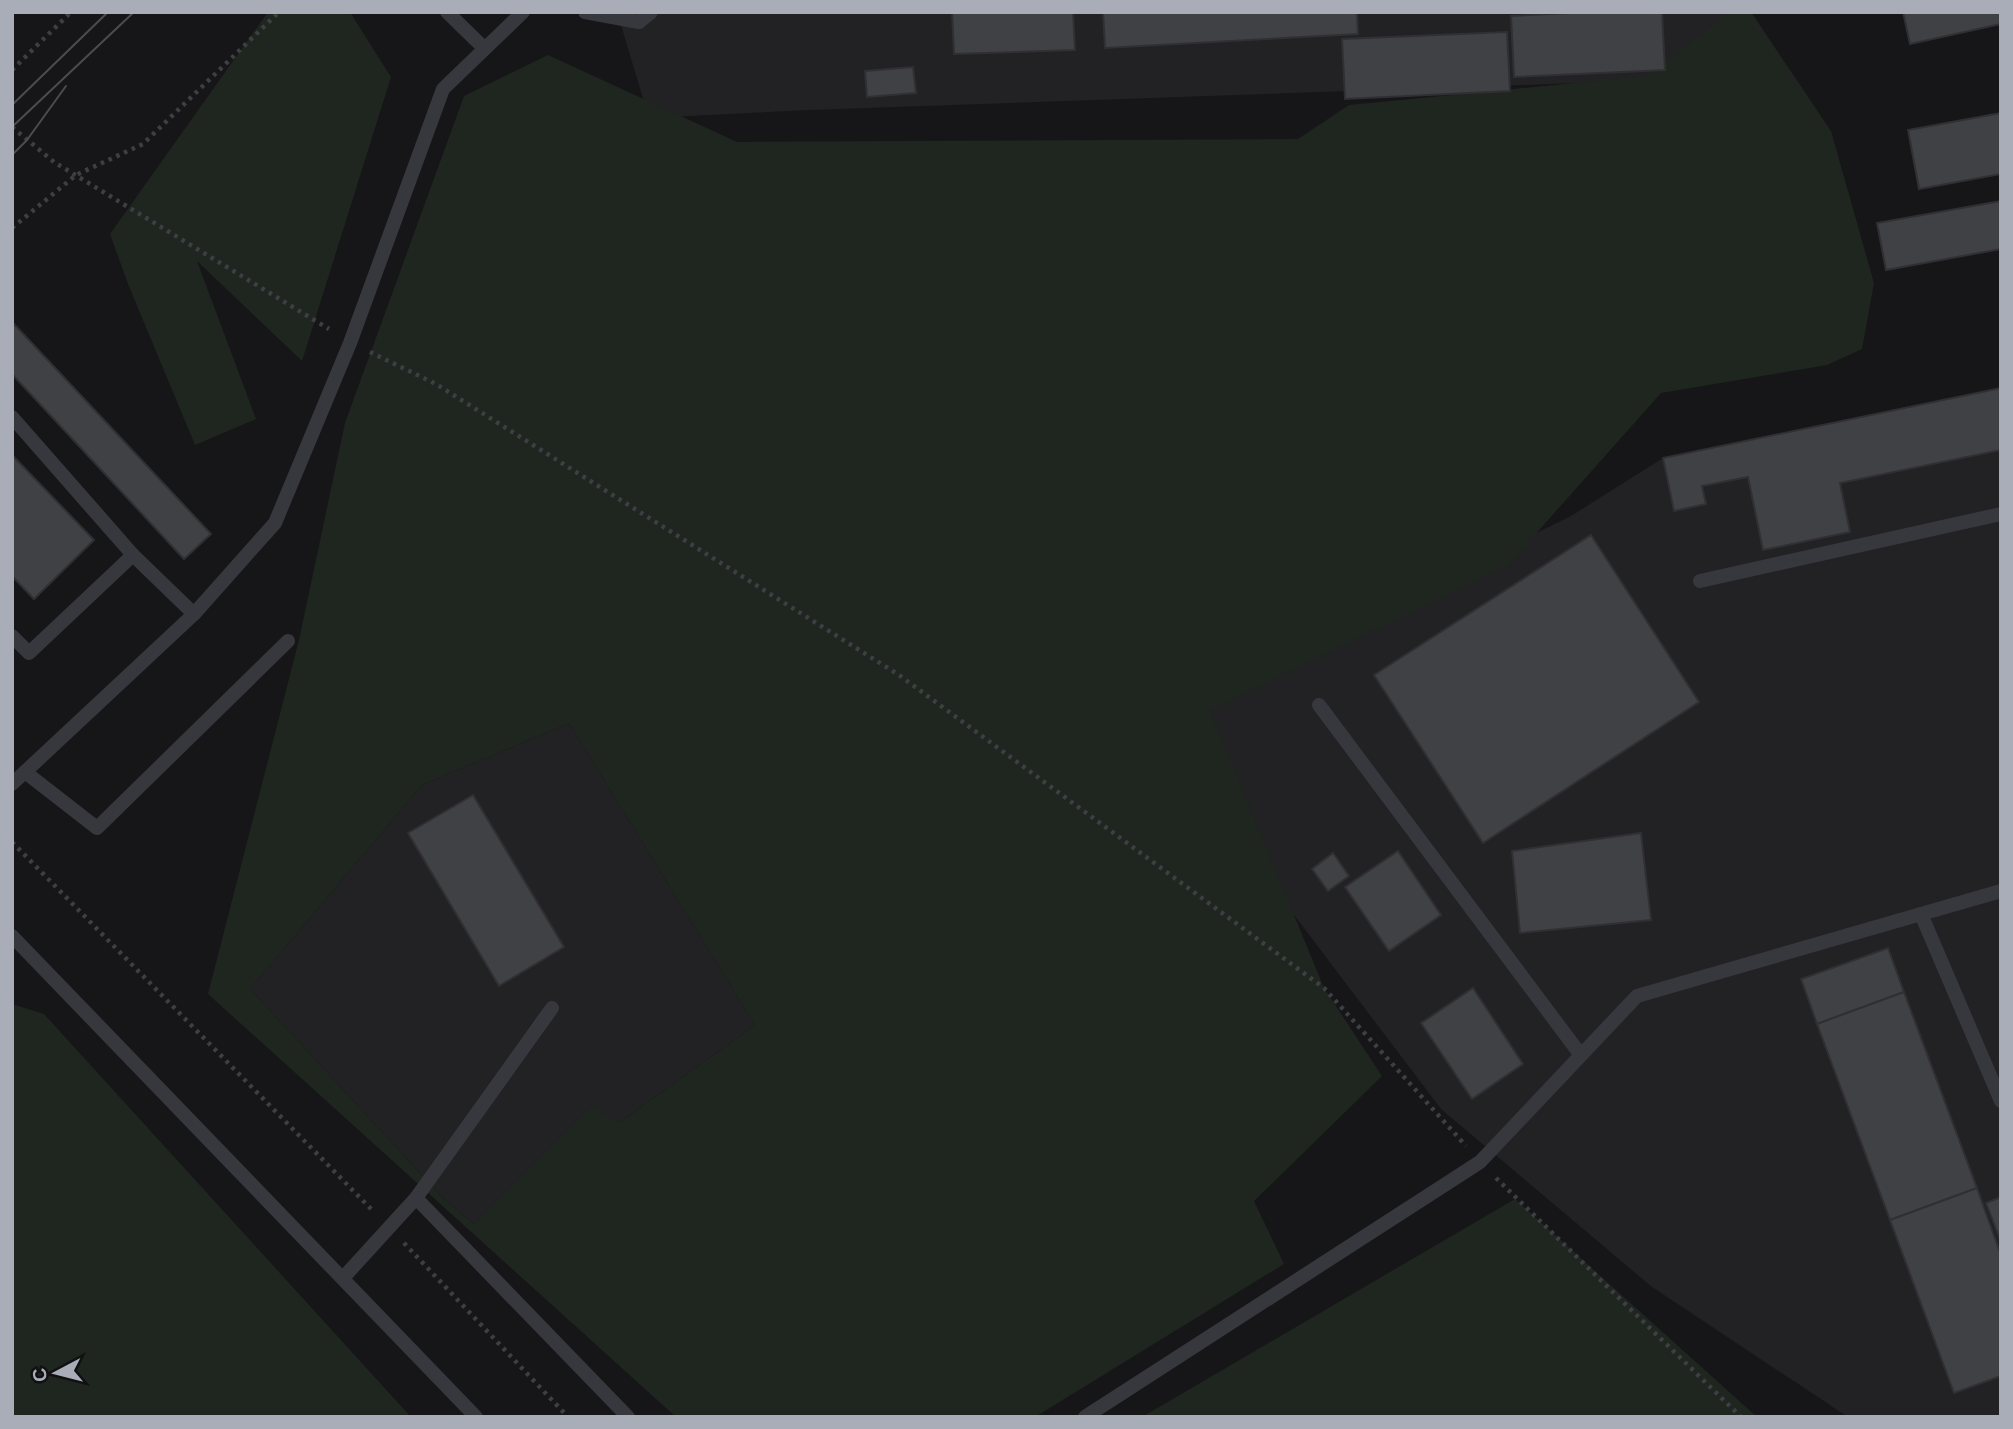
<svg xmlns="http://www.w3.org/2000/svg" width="2013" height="1429" viewBox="0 0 2013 1429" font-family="Arial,sans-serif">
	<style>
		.built { fill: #222225 }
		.green { fill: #1e261f; fill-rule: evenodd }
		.building { fill: #404145; stroke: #303034; stroke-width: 2 }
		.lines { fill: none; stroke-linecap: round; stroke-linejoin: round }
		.path { stroke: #3d3f44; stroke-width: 4.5; stroke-dasharray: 3.5 5; stroke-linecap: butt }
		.lane { stroke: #37383d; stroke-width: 14 }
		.tram { stroke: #4a4c52; stroke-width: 2 }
	</style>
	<rect width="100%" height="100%" fill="#161618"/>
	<g class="built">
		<path d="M617,12H1731L1663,80L809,110L649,118Z"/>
		<path d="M2001,388V1417H1848L1652,1287L1441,1109L1148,722L1571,516L1663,458Z"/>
		<path d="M569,723L755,1025L619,1123L592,1106L474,1224L445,1200L250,989L422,785Z"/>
	</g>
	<g class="green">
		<path d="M268,12H350L391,77L302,361L197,261L256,419L195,445L128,284L110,234Z"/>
		<path d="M1730,12H1751L1831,131L1874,283L1862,349L1827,365L1661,393L1509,564L1210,711L1324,988L1382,1076L1254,1201L1284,1264L1035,1417H676L208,994L299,640L345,423L464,96L548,55L737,142L1298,139L1349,105L1647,76ZM569,723L755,1025L619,1123L593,1105L474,1224L445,1200L250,989L422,785Z"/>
		<path d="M12,1004L44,1014L411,1417H12Z"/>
		<path d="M1515,1199L1757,1417H1142Z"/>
	</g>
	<g class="building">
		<path d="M952,12H1073L1075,50L954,54Z"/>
		<path d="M1103,12H1357L1358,34L1105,48Z"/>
		<path d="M1589,12H1662L1665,70L1514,77L1511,16Z"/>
		<path d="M1903,12H2001V24L1910,44Z"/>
		<path d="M1507,32L1510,91L1345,99L1342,39Z"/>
		<path d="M913,67L916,93L867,97L865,71Z"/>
		<path d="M2001,113V174L1919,189L1908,130Z"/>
		<path d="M2001,201V249L1886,270L1877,223Z"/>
		<path d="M12,322L211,534L184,559L12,374Z"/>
		<path d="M2001,388V450L1840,483L1850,532L1763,550L1748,477L1702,486L1706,504L1674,511L1663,458Z"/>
		<path d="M12,455L94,540L34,599L12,576Z"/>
		<path d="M1591,535L1699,702L1483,843L1374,675Z"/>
		<path d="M473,795L564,947L499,986L408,833Z"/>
		<path d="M1641,833L1651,920L1520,933L1512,851Z"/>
		<path d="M1398,851L1441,915L1389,951L1345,887Z"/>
		<path d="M1333,853L1349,876L1328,891L1312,869Z"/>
		<path d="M1888,948L1904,992L1817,1024L1801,979Z"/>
		<path d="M1473,988L1523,1064L1472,1099L1421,1023Z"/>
		<path d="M1904,992L1977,1188L1890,1220L1817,1024Z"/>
		<path d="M1977,1188L2001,1255V1376L1954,1393L1890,1220Z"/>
		<path d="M2001,1197V1242L1986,1203Z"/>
	</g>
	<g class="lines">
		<g class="path">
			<path d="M12,70L71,12"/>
			<path d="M12,127L54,162L329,329"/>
			<path d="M12,228L76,175L143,144L279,12"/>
			<path d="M370,352L436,384L899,675L1324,988L1466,1146"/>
			<path d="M12,842L374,1212"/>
			<path d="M1496,1178L1741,1417"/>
			<path d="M404,1243L568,1417"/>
		</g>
		<g class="lane">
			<path d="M447,12L484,48"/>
			<path d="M585,12L639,22L651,12"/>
			<path d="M12,417L133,555"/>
			<path d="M1700,581L2001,514"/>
			<path d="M12,636L29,653L133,555L194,614"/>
			<path d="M1319,705L1580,1054"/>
			<path d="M25,772L97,828L288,641"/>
			<path d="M12,784L194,614L275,523L350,343L443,89L523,12"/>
			<path d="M1921,914L2001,1101"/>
			<path d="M12,936L476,1417"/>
			<path d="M416,1198L552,1008"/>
			<path d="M343,1278L416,1198L628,1417"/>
			<path d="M1085,1417L1480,1162L1637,996L2001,891"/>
		</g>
		<g class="tram">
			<path d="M12,105L108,12"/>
			<path d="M12,127L134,12"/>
			<path d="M12,155L27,140L66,86"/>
		</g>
	</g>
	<rect width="2013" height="1429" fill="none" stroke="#a8adb8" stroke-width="28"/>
	<g transform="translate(56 1373) rotate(263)" stroke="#111113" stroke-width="5" paint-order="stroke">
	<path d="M0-5L12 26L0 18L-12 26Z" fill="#a8adb8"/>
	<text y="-10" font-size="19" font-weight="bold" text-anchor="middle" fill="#a8adb8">С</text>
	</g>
</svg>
